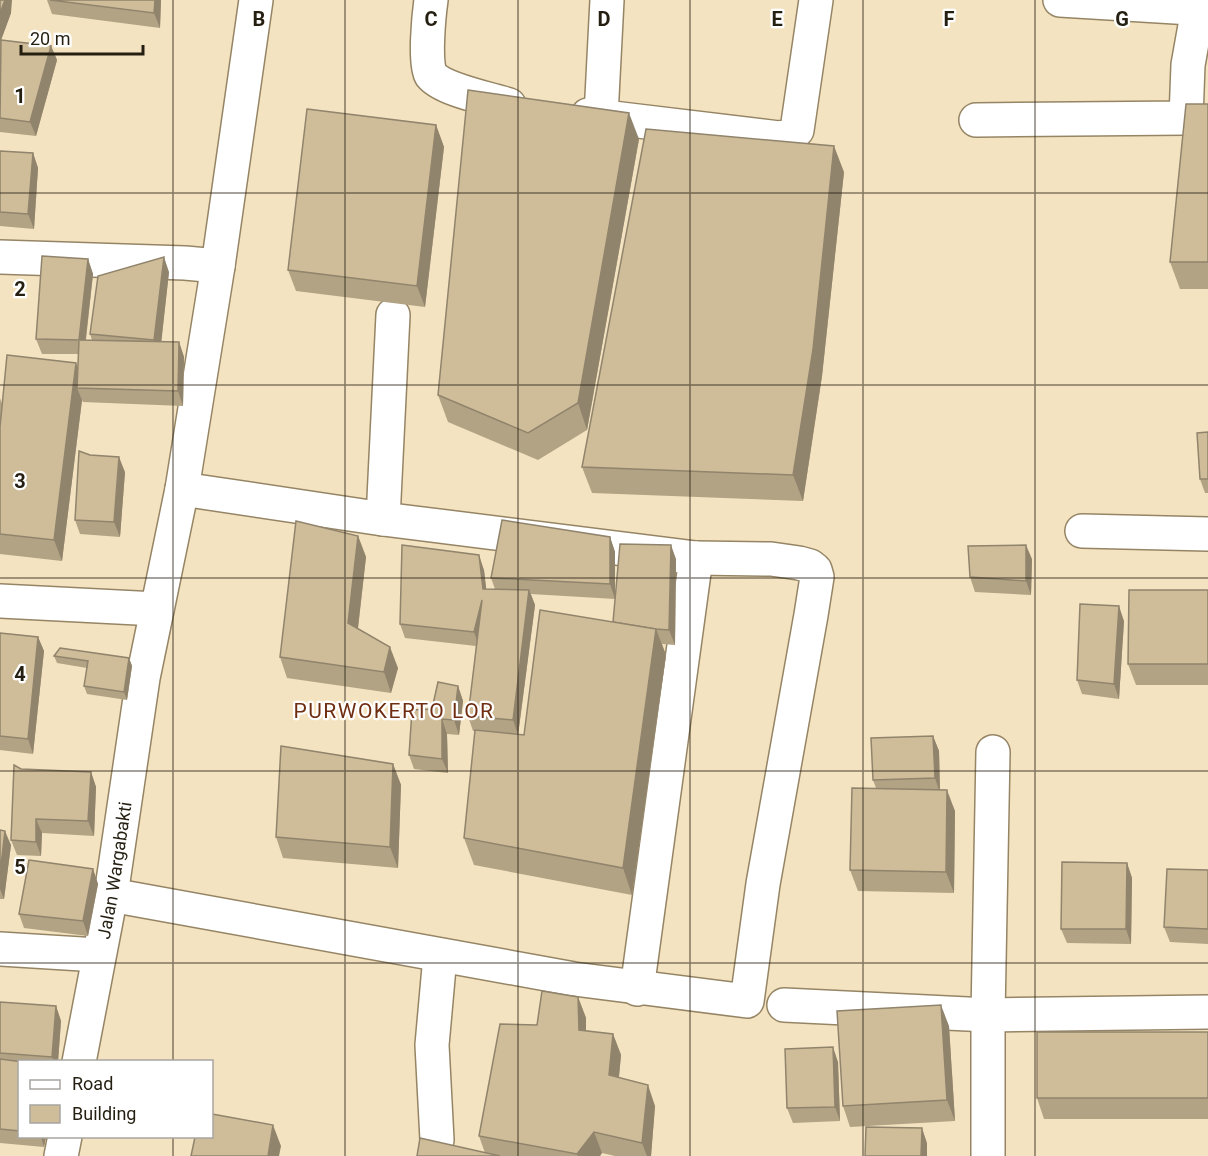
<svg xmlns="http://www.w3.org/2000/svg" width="1208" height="1156" viewBox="0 0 1208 1156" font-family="Roboto,sans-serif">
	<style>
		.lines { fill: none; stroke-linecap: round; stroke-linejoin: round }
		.minor-casing { stroke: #958565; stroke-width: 36 }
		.minor { stroke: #fff; stroke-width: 33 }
		.wall { fill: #b2a384; fill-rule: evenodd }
		.shaded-wall { fill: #91846c }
		.building { fill: #cfbd9a; stroke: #91846c; stroke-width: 1.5 }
		.grid { fill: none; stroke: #251f12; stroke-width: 1.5; stroke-opacity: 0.55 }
		.labels { text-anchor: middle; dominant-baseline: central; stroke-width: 4.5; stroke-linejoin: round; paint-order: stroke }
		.street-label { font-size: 18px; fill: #251f12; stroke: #fff }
		.quarter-label { font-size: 21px; letter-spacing: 1.5px; fill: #6f2e12; stroke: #fff }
		.grid-label { font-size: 20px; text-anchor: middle; font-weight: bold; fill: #251f12; stroke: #fff; stroke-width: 4.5; stroke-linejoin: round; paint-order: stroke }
	</style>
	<rect width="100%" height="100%" fill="#f4e3c0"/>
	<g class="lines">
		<defs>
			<g id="minor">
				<path d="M431,0C429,14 424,64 431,75C443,90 491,99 509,105"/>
				<path d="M1060,0L1208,9"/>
				<path d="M588,115L779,138L791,136L797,130L816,0"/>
				<path d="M601,116L607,0"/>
				<path d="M976,120L1186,118L1188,65L1198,9"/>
				<path d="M0,257L185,263L218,266"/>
				<path d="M383,519L393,315"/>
				<path d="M1082,531L1208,534"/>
				<path d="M0,601L157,609"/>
				<path d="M111,895L574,979L747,1001L763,884L811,615L817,577L815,570L810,566L799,563L771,559L696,558L383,519L182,489"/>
				<path d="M0,949L98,955"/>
				<path d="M637,989L696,558"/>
				<path d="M784,1005L988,1015L1208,1012"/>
				<path id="s1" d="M79,1062L111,895L143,678L182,489L218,266L256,0"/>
				<path d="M437,1140L432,1045L440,956"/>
				<path d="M61,1156L65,1136"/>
				<path d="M988,1156V1015L993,752"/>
			</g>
		</defs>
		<use href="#minor" class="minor-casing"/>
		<use href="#minor" class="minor"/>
	</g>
	<g class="wall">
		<path d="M0,0L11,13L1,40L51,46L57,60L36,136L0,132Z"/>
		<path d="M47,0H161L160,28L52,14Z"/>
		<path d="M1208,104V289H1180L1170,262Z"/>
		<path d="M436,125L444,147L425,307L296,291L288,270Z"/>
		<path d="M639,139L587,430L538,460L448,422L438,395Z"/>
		<path d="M0,151L33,153L38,168L34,229L0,226Z"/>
		<path d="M844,172L822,376L803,501L592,493L582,467Z"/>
		<path d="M88,259L93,274L86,340H92L90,334L169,272L161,342H179L184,357L183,406L83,402L82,400L62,561L0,554V398L2,404L78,367V354H42L36,339Z"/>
		<path d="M1208,432V493H1205L1200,479Z"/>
		<path d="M125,472L120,537L80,534L75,520Z"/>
		<path d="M358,536L366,557L358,629L398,668L391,693L287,678L280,657Z"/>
		<path d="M610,537L615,552V596L676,559L675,645L662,644L666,655L632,895L474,865L464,838L475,731H473L468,716L476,646L405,638L400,624L484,570L486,589H495L491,578ZM531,594L615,599L613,622L524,735H518L535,605Z"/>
		<path d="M1032,559L1031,595L975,592L970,577Z"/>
		<path d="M1208,590V685H1136L1128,664Z"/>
		<path d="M1124,621L1119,699L1082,694L1077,680Z"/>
		<path d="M0,633L38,637L44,651L33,754L0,750Z"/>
		<path d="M54,656L129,658L132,666L127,700L87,694L84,686L87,668L57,663Z"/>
		<path d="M458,686L463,701L459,735L447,734L448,773L414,769L409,755L432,709Z"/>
		<path d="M933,736L939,751L940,790L955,811L954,893L858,891L850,870L876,788L873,780Z"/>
		<path d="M393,764L401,785L398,868L283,858L276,837Z"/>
		<path d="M21,769L91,772L96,787L94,836L42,833L41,856L17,855L11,840Z"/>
		<path d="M0,830L11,845L4,899H0Z"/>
		<path d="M1127,863L1132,878L1131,944L1067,943L1061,929Z"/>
		<path d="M93,869L98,884L88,936L24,928L19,914Z"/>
		<path d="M1208,870V944L1170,942L1164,927Z"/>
		<path d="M578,997L586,1018V1031L613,1034L621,1055L619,1077L655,1106L651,1156H615L602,1153L600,1156H417L485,1153L479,1136L537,1025Z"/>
		<path d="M0,1002L56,1006L61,1021L58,1062H20V1137H46L44,1147L0,1143Z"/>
		<path d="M949,1026L955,1121L850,1127L843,1106Z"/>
		<path d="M1208,1032V1119H1044L1037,1098Z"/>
		<path d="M838,1062L840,1121L793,1123L787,1108Z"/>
	</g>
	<g class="shaded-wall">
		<path d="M5,0H12L11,13L0,43V13Z"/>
		<path d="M155,0H161L160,28L154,13Z"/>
		<path d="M51,46L57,60L36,136L30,122Z"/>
		<path d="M629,113L639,139L587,430L578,403Z"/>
		<path d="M436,125L444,147L425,307L417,286Z"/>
		<path d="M834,146L844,172L822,376L803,501L793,475Z"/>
		<path d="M33,153L38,168L34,229L28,214Z"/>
		<path d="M164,257L169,272L160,354L154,340Z"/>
		<path d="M88,259L93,274L84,354L79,340Z"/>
		<path d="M179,342L184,357L183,406L178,391Z"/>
		<path d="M76,363L84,384L77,388L82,400L62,561L54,540Z"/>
		<path d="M119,457L125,472L120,537L114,522Z"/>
		<path d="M358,536L366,557L356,644L348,623Z"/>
		<path d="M610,537L615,552V599L610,584Z"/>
		<path d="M671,545L676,559L675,645L669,630Z"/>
		<path d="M1026,545L1032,559L1031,595L1026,581Z"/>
		<path d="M479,555L484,570L488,603L483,589Z"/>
		<path d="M529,590L535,605L518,735L513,720Z"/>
		<path d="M482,600L479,646L474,632Z"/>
		<path d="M1119,606L1124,621L1119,699L1114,684Z"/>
		<path d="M656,629L666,655L632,895L623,868Z"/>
		<path d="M38,637L44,651L33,754L28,739Z"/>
		<path d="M390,647L398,668L391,693L384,672Z"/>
		<path d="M129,658L132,666L127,700L124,692Z"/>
		<path d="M458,686L463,701L459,735L454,720Z"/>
		<path d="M442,719L447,734L448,773L442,759Z"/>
		<path d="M933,736L939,751L940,793L935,778Z"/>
		<path d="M393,764L401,785L398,868L390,847Z"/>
		<path d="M91,772L96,787L94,836L88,821Z"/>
		<path d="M947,790L955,811L954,893L946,872Z"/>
		<path d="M36,819L42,833L41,856L36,842Z"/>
		<path d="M5,831L11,845L4,899L0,889V874Z"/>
		<path d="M1127,863L1132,878L1131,944L1126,929Z"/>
		<path d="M93,869L98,884L88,936L83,921Z"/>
		<path d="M578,997L586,1018V1051L579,1030Z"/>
		<path d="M941,1005L949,1026L955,1121L947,1100Z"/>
		<path d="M56,1006L61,1021L58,1062H54L52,1057Z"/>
		<path d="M613,1034L621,1055L617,1096L609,1075Z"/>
		<path d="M833,1047L838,1062L840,1121L835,1107Z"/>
		<path d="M648,1085L655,1106L651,1156H647L642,1143Z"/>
		<path d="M273,1125L281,1146L279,1156H268Z"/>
		<path d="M922,1128L927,1143V1156H921Z"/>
		<path d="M594,1132L602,1153L600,1156H578L577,1154Z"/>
		<path d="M41,1137H46L44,1147Z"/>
	</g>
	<g class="building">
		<path d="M0,0H5L0,13Z"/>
		<path d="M50,0H155L154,13Z"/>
		<path d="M1,40L51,46L30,122L0,118Z"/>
		<path d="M468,90L629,113L578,403L528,433L438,395Z"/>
		<path d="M1186,104H1208V262H1170Z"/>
		<path d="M307,109L436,125L417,286L288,270Z"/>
		<path d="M646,129L834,146L813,349L793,475L582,467Z"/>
		<path d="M0,151L33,153L28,214L0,212Z"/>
		<path d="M42,256L88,259L79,340L179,342L178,391L77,388L79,340L36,339Z"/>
		<path d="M164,257L154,340L90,334L98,276Z"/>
		<path d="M7,355L76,363L54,540L0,534V427Z"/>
		<path d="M1208,432V479H1200L1197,433Z"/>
		<path d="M79,451L90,455L119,457L114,522L75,520Z"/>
		<path d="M502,520L610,537V584L491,578Z"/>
		<path d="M296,521L358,536L348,623L390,647L384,672L280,657Z"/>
		<path d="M620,544L671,545L669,630L656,629L613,622Z"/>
		<path d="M402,545L479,555L483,589L529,590L513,720L468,716L482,600L474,632L400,624Z"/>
		<path d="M1026,545V581L970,577L968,546Z"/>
		<path d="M1129,590H1208V664H1128Z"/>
		<path d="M1080,604L1119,606L1114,684L1077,680Z"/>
		<path d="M540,610L656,629L623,868L464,838L475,730L524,735Z"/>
		<path d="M0,633L38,637L28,739L0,736Z"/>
		<path d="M60,648L129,658L124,692L84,686L88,661L54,656Z"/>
		<path d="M438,682L458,686L454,720L442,719V759L409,755L412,710L432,709Z"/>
		<path d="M933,736L935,778L873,780L871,738Z"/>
		<path d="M281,746L393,764L390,847L276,837Z"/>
		<path d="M14,765L21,769L91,772L88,821L36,819V842L11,840Z"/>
		<path d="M852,788L947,790L946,872L850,870Z"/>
		<path d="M0,830L5,831L0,874Z"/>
		<path d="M29,860L93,869L83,921L19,914Z"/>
		<path d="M1062,862L1127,863L1126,929H1061Z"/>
		<path d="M1167,869L1208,870V929L1164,927Z"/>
		<path d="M542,991L578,997L579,1030L613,1034L609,1075L648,1085L642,1143L594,1132L577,1154L479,1136L500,1024L537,1025Z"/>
		<path d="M0,1002L56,1006L52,1057L0,1053Z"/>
		<path d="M941,1005L947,1100L843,1106L837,1011Z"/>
		<rect x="1037" y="1032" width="171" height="66"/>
		<path d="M833,1047L835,1107L787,1108L785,1049Z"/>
		<path d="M0,1059L23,1062H20V1131L0,1129Z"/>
		<path d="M212,1114L273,1125L268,1156H191L195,1137H212Z"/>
		<path d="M866,1127L922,1128L921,1156H865Z"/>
		<path d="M420,1138L500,1156H417Z"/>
	</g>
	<path class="grid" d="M173,0V1062M345,0V1156M518,0V1156M690,0V1156M863,0V1156M1035,0V1156M0,193H1208M0,385H1208M0,578H1208M0,771H1208M0,963H1208M173,1136V1156"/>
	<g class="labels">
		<g class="street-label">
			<text stroke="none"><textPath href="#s1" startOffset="195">Jalan Wargabakti</textPath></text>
		</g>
		<g class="quarter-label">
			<text x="394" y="711">PURWOKERTO LOR</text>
		</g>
	</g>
	<g class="grid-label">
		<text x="259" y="26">B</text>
		<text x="431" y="26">C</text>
		<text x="604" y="26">D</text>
		<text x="777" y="26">E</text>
		<text x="949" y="26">F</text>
		<text x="1122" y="26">G</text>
		<text x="20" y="103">1</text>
		<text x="20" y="296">2</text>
		<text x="20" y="488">3</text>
		<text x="20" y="681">4</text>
		<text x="20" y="874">5</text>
	</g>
	<rect x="18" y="1060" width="195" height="78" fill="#ffffff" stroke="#a8a5a0" stroke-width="1.5"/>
	<rect x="30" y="1080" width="30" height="9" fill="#ffffff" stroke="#a8a5a0" stroke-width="1.5"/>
	<text x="72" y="1090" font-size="18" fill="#251f12">Road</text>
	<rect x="30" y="1105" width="30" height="18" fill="#cfbd9a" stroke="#a8a5a0" stroke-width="1.5"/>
	<text x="72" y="1120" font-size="18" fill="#251f12">Building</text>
	<path d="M21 45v9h122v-9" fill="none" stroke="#251f12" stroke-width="3"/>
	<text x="30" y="45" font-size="18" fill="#251f12" stroke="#ffffff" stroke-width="4.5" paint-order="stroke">20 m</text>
</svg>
